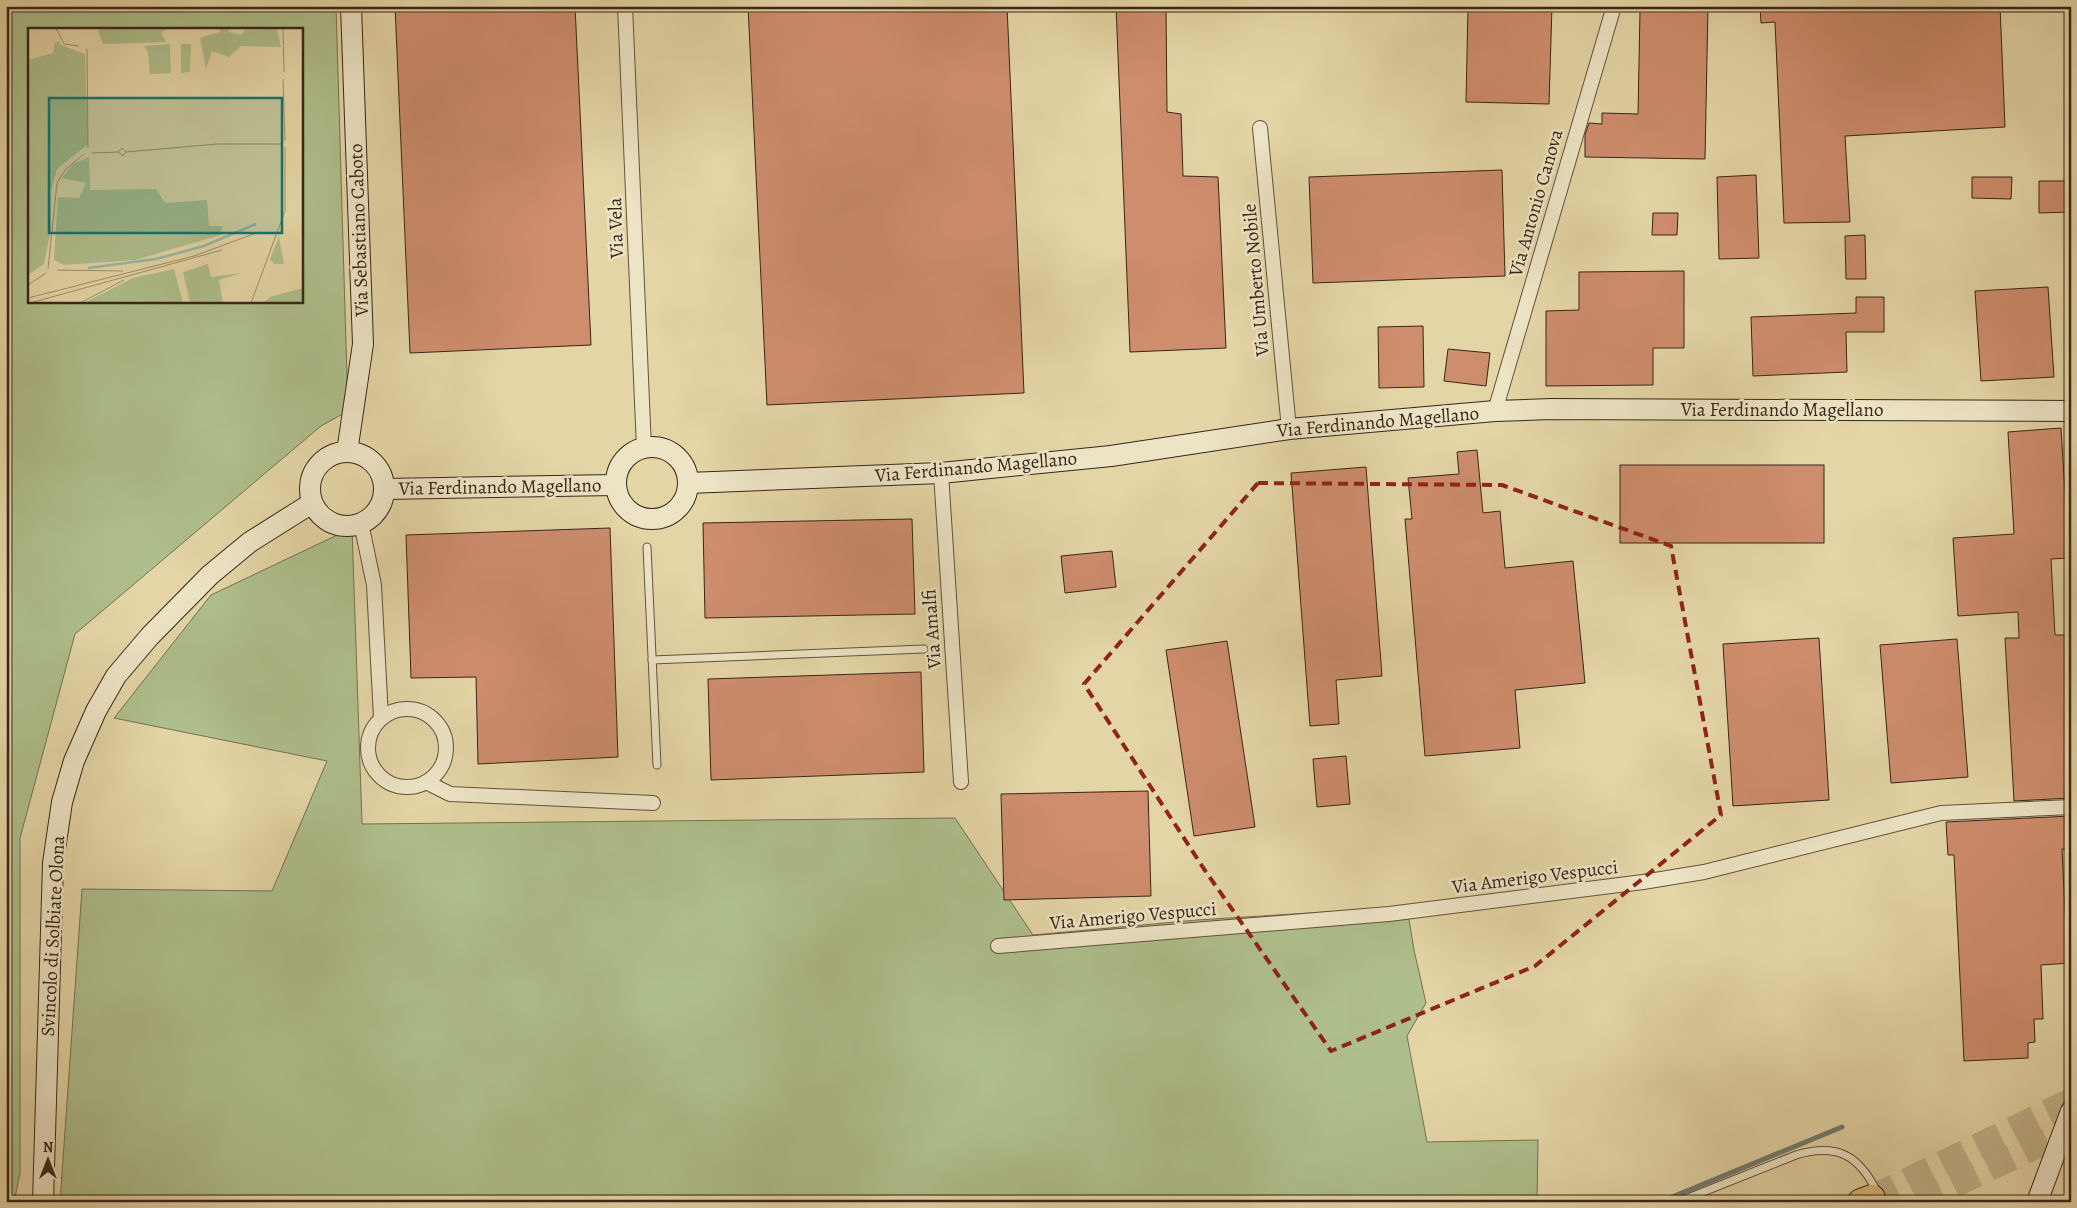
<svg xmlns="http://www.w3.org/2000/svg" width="2077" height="1208" viewBox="0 0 2077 1208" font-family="Alegreya,serif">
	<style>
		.green { fill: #aebe8c; stroke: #737252; fill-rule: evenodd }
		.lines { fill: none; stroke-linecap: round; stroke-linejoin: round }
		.stream { stroke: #707d6f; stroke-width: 5 }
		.building { fill: #ce8d6d; stroke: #382518 }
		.highway-tunnel { stroke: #c2b28a; stroke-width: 26; stroke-dasharray: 26 13; stroke-linecap: butt }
		.lane-casing { stroke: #63513c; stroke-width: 9 }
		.street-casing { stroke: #63513c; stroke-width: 16 }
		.secondary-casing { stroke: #382518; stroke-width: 22 }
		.highway-casing { stroke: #382518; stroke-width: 28 }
		.lane { stroke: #ede4c5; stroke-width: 7 }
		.street { stroke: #ede4c5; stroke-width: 14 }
		.secondary { stroke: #ede4c5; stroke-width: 20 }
		.highway { stroke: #e2ba73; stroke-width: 26 }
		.marked { fill: none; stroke: #8f2418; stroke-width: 4; stroke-dasharray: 10 6; stroke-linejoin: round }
		.labels { text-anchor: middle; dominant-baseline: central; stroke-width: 5; stroke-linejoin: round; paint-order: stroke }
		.street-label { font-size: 19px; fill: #382518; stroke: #ede4c5 }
		.inset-river { fill: none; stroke: #95b8a9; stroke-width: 2.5 }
		.inset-road { fill: none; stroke: #9f8f6d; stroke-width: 1 }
		.view { fill: #0f766e; fill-opacity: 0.15; stroke: #0f766e; stroke-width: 2.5 }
		.inset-edge { fill: none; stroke: #382518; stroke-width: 2.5 }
	</style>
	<rect width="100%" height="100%" fill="#e4d5a6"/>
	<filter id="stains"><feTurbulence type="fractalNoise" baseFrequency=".004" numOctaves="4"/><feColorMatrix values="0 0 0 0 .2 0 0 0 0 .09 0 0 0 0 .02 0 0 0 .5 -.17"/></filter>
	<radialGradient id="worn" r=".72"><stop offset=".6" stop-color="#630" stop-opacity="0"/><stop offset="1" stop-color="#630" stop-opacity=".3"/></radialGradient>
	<g class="green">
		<path d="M6,6H336L348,411L321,426L75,634L20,838V1173L14,1202H6ZM29,29H301V301H29Z"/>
		<path d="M352,528L362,824L955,818L1033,935L1197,920L1407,907L1414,950L1426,1003L1407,1036L1427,1142L1538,1140L1537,1202H60L82,889L272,891L327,761L114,718L211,595Z"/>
	</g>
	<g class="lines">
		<path class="stream" d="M1660,1202L1842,1127"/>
	</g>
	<g class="building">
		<path d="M395,6H575L591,345L410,353Z"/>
		<path d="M748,6H1007L1024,393L767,405Z"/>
		<path d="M1116,6H1166L1167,112L1181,114L1183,176L1218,177L1226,348L1130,352Z"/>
		<path d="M1468,6H1552L1549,104L1466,102Z"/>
		<path d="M1651,6H1708L1705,159L1585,157V135L1589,123L1602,124V113L1638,114L1640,10L1651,11Z"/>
		<path d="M1760,6H2000L2005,127L1845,136L1850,222L1784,223L1775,22L1761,23Z"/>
		<path d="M1502,170L1505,276L1313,283L1309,177Z"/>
		<path d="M1756,175L1759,258L1719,259L1717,177Z"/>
		<path d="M1972,177H2012L2011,199L1972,198Z"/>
		<path d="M2039,181H2071V212L2039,213Z"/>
		<path d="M1653,213H1678L1677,235H1652Z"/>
		<path d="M1865,235L1866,279H1846L1845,236Z"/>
		<path d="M1684,271V348H1653V385L1546,386V311L1579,310V272Z"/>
		<path d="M2048,287L2054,377L1981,381L1975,291Z"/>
		<path d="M1856,297H1884V332H1846L1847,372L1753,376L1751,317L1856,313Z"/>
		<path d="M1423,326L1424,387L1379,388L1378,327Z"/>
		<path d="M1448,349L1490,353L1486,386L1444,381Z"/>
		<path d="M2061,428L2069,558L2051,559L2055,635H2071V798L2014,801L2005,638H2019L2018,612L1958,616L1953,538L2014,534L2008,432Z"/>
		<path d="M1477,450L1483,513L1500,511L1505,568L1573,561L1585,683L1515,690L1520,748L1425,756L1405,519H1412L1408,478L1459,474L1457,452Z"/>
		<rect x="1620" y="465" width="204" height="78"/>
		<path d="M1366,467L1382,676L1336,680L1339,724L1310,726L1291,473Z"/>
		<path d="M912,519L915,614L705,618L703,523Z"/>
		<path d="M610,528L618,757L478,764L476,677L411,678L406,535Z"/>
		<path d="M1112,551L1116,587L1065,593L1061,556Z"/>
		<path d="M1819,638L1829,800L1733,806L1723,644Z"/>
		<path d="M1957,639L1968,777L1891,783L1880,645Z"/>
		<path d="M1227,641L1255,827L1194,836L1166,650Z"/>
		<path d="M921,672L924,772L711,780L708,679Z"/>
		<path d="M1346,756L1350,804L1317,807L1313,759Z"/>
		<path d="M1148,791L1151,896L1004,900L1001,794Z"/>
		<path d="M2071,816V849H2062L2066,934H2071V963L2041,965L2043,1019H2034L2035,1042L2028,1043V1058L1964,1061L1954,855H1948L1946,822Z"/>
	</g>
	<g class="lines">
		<g class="highway-tunnel">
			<path d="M1872,1198L2071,1101"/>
			<path d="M1918,1202L2071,1129"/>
		</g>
		<defs>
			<g id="lane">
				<path d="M647,547L657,765"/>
				<path d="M652,660L924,649"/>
				<path d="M1678,1202L1796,1155C1837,1143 1859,1155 1877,1192"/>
			</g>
			<g id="street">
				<path d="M625,6L644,448"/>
				<path d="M1260,128L1289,429"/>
				<path d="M1495,411L1614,6"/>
				<path d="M941,473L961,782"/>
				<path d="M361,523L374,585L381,718"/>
				<circle cx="407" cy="748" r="39"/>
				<path d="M426,782L450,794L653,803"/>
				<path d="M998,946L1389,914L1643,882L1704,872L1941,813L2071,807"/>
			</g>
			<g id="secondary">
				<circle cx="652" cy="483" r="36"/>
				<circle cx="347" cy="489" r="37"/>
				<path d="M347,452L363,344L351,6"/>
				<path d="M688,483L941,473L1111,456L1289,429L1495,411L1551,409L2071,411"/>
				<path d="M384,489L616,485"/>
				<path d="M43,1202L53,863L62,802L74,761L96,711L116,676L150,636L210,575L250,542L312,503"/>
				<path d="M2037,1202L2071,1111"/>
			</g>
			<path id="highway" d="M1861,1202L1872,1198"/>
		</defs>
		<use href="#lane" class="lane-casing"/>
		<use href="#street" class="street-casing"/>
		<use href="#secondary" class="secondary-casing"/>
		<use href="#highway" class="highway-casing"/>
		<use href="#lane" class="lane"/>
		<use href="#street" class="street"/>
		<use href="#secondary" class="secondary"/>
		<use href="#highway" class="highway"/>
	</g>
	<path class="marked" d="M1258,483L1502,485L1671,546L1721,815L1535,966L1331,1051L1204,869L1084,684Z"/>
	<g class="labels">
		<g class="street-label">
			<text transform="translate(1536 203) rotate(-74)">Via Antonio Canova</text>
			<text transform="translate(616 228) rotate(-92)">Via Vela</text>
			<text transform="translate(359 230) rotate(-92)">Via Sebastiano Caboto</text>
			<text transform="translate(1256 280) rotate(-95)">Via Umberto Nobile</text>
			<text x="1782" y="410">Via Ferdinando Magellano</text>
			<text transform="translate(1378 422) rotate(-5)">Via Ferdinando Magellano</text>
			<text transform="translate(976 467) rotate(-5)">Via Ferdinando Magellano</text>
			<text transform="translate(500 487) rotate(-1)">Via Ferdinando Magellano</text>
			<text transform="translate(932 629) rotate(-94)">Via Amalfi</text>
			<text transform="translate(1535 877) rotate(-7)">Via Amerigo Vespucci</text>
			<text transform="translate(1133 916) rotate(-5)">Via Amerigo Vespucci</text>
			<text transform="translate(53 936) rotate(-87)">Svincolo di Solbiate Olona</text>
		</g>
	</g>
	<g transform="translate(28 28)">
		<rect width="275" height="275" fill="#e4d5a6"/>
		<path d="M73,0H140L133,5L138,14L75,16L70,3ZM192,0H200L201,4L213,7L217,2L249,0L253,19L213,18L201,29L184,23L178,41L172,10L192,4ZM31,13L33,17L57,26L60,116L29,141L23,164V201L16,236L0,247V32L25,25L27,14ZM142,16L143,45L122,46L120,25L116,18ZM153,16H163L162,44L153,45ZM61,129L62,162L128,161L137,175L179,172L181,198H194L193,207L107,232L36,237L26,232L30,169L51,170L58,155L34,150L45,136ZM251,209L256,236H246L242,231ZM180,236L183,249L214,245L191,252L195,275H162L155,244ZM146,241L155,275H56L105,250ZM275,260V275H235L242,269Z" fill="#aebe8c"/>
		<path class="inset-river" d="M60,240L128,231L176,218L228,196"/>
		<path class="inset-road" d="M28,0L36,16L51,18M255,0L256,44M59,21L60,120M255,51L257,113M98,124L94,120L90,124L95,128L98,124L189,116H254M64,125L90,124M20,241L29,155L38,141L56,126M29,242L95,243M0,257L18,245M0,270L166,228L231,204M2,275L194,222M52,275L96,252M223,275L257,183V119"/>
		<path class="view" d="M21,70H254V205H21Z"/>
		<rect width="275" height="275" class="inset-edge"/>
	</g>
	<rect width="2077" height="1208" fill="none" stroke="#e4d5a6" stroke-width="25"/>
	<rect x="8" y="8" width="2062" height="1193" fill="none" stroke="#382518" stroke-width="2.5"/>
	<rect x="12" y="12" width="2052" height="1183" fill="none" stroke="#382518"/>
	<g transform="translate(48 1160)" stroke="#ede4c5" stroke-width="4" paint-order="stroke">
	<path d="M0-4L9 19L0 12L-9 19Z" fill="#382518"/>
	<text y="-8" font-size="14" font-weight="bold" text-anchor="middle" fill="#382518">N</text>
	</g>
	<rect width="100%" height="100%" filter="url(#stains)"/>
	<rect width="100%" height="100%" fill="url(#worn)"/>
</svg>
